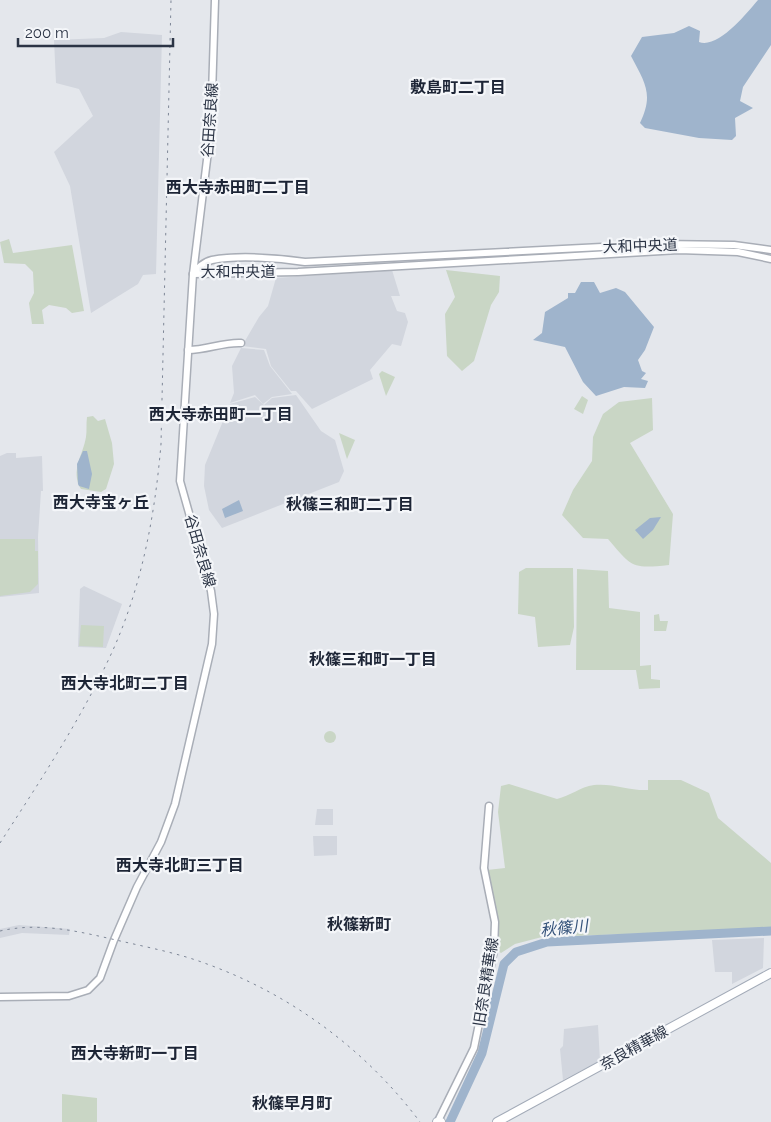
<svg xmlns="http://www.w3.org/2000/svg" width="771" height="1122" viewBox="0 0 771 1122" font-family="Raleway,'Noto Sans JP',sans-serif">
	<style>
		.built { fill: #d2d6de }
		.green { fill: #c9d6c5 }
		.water { fill: #9fb4cc }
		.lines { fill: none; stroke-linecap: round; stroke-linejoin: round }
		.river { stroke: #9fb4cc; stroke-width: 9 }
		.secondary-casing { stroke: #a9aeb7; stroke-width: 9 }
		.primary-casing { stroke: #a3abb8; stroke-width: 10 }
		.secondary { stroke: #fff; stroke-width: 6 }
		.primary { stroke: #fff; stroke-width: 8 }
		.rail { stroke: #7d8696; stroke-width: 1; stroke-dasharray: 2.5 5; stroke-linecap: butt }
		.labels { text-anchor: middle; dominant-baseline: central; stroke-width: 4.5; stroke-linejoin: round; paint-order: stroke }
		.street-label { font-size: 15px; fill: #2b3445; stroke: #f4f6f9 }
		.neighbourhood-label { font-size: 16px; font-weight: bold; fill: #1d2536; stroke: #f4f6f9 }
		.water-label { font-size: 16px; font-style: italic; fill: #34527a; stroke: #f4f6f9 }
	</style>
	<rect width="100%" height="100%" fill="#e4e7ec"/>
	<g class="built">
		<path d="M121,32L162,35L156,274L143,275L138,284L91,313L70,186L54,152L93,116L79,89L56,83L54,40L104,38Z"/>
		<path d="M392,270L400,296H391L397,311L405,313L408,322L401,346L392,344L370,370L373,379L312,409L296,391H291L271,366L266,349L242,346L259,317L268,306L276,278Z"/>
		<path d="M241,348L264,350L270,366L292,394L272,397L263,404L255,395L230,403L234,393L232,366Z"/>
		<path d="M296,395L321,431L335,440L344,471L339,482L222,528L209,510L204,486L205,465L230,404L255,397L264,405L272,398Z"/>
		<path d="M7,453H16V458L42,456L43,491H41L38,537L39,593L0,597V456Z"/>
		<path d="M84,586L122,604L106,648L78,647L80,589Z"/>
		<path d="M317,809H333V825H315Z"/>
		<path d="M313,836H337V855L314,856Z"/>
		<path d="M19,925L70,929L69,935L22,933L0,938V929Z"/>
		<path d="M764,938L763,968L732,984V972H715L712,940Z"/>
		<path d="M598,1025L600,1061L563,1080L560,1049L563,1046L564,1029Z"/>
	</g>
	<g class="green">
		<path d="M9,239L13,253L72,245L84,311L72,313L66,308L49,305L42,310L44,324H32L29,303L34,293L33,272L25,264L4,263L0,242Z"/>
		<path d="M446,270L500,276L499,292L491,305L474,361L462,371L447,356L445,314L455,297Z"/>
		<path d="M382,371L395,377L386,396L379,374Z"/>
		<path d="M582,396L588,400L583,414L574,409Z"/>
		<path d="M652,398L653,430L630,443L673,514L669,565C631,569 632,567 608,539L583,538L562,515L573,490L592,461L593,437L603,414L619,402Z"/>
		<path d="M93,416L98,421L105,419L112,443L114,464L106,489L101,492L81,489C70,471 83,455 86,437C87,431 86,424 87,417Z"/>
		<path d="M339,433L355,440L347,459Z"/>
		<path d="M0,539H35V551H38V584L30,592L0,596Z"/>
		<path d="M526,568H573L574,627L570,645L538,647L535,617L518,614L519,572Z"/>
		<path d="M577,569L608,571L609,608L640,612V666L651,665V679L660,680V688L639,689L636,670H576Z"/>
		<path d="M659,614L660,621H668L666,631H654V615Z"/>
		<path d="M81,625L104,626L103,647L79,646Z"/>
		<circle cx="330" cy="737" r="6"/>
		<path d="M648,780H681L709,793L718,818L771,863V929L542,937L515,944L501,953L497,950L487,870L505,868L498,812L501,786L509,784L557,799C570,796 580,787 594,785C613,783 630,791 648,790Z"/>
		<path d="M62,1094L97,1098V1122H62Z"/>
	</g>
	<g class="water">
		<path d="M758,0H771V45L743,87L740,101L753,108L735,118L736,136L732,140L699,138L645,128L640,123C654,94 645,83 631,56L642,37L674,33L689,26L700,31L699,42C718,49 746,14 758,0Z"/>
		<path d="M581,282H594L600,293L616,288L625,292L654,327L645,350L638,360L642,371L646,373L641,379L648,381L645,388L624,387L596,396L583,382L565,347L533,340L542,333L545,312L568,298V293H575Z"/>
		<path d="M83,451H87L92,474L89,489L79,486L78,484L77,464Z"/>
		<path d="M239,500L243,511L225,518L222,509Z"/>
		<path d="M661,517L653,530L643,539L635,530L650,518Z"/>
	</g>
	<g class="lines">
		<path class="river" d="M450,1122L482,1053L504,964L516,952L547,942L771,931"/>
		<defs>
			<g id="secondary">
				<path d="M193,274C198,268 203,262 212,260C238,255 278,258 305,262L661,244L734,245L771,250"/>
				<path d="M193,274L298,272L679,250L738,252L771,259"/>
				<path d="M188,350C207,350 223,342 241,343"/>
				<path d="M0,997L69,996L88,990L100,978L114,940L137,887L161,842L175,804L212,644L214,614L211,591L180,481L193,274L211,127L215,0"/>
				<path d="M438,1121L474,1048L494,950L495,922L484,868L489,806"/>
			</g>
			<g id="primary">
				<path d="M437,1122H441"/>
				<path d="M497,1122L771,973"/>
			</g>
		</defs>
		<use href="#secondary" class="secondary-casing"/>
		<use href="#primary" class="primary-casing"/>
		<use href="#secondary" class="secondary"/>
		<use href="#primary" class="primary"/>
		<g class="rail">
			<path d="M0,843C40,781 82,718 113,650C142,585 155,515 161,444L171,0"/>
			<path d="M0,931C39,922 77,931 116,940C146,947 178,953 207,964C292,995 366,1050 420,1122"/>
		</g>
	</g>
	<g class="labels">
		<g class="street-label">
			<text transform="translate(210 120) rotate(-86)">谷田奈良線</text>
			<text transform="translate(640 246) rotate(-2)">大和中央道</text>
			<text x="238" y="272">大和中央道</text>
			<text transform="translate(200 551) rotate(74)">谷田奈良線</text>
			<text transform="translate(486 982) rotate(-81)">旧奈良精華線</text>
			<text transform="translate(634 1048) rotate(-29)">奈良精華線</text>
		</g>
		<g class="neighbourhood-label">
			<text x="458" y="87">敷島町二丁目</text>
			<text x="238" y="187">西大寺赤田町二丁目</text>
			<text x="221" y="414">西大寺赤田町一丁目</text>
			<text x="101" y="502">西大寺宝ヶ丘</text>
			<text x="350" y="504">秋篠三和町二丁目</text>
			<text x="373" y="659">秋篠三和町一丁目</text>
			<text x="125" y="683">西大寺北町二丁目</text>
			<text x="180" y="865">西大寺北町三丁目</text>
			<text x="359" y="924">秋篠新町</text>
			<text x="135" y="1053">西大寺新町一丁目</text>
			<text x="292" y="1103">秋篠早月町</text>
		</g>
		<g class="water-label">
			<text transform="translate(564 928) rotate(-6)">秋篠川</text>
		</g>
	</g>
	<path d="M18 38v8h155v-8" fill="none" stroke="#2b3445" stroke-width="2.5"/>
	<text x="25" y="38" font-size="15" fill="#2b3445" stroke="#f4f6f9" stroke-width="4" paint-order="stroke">200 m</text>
</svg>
